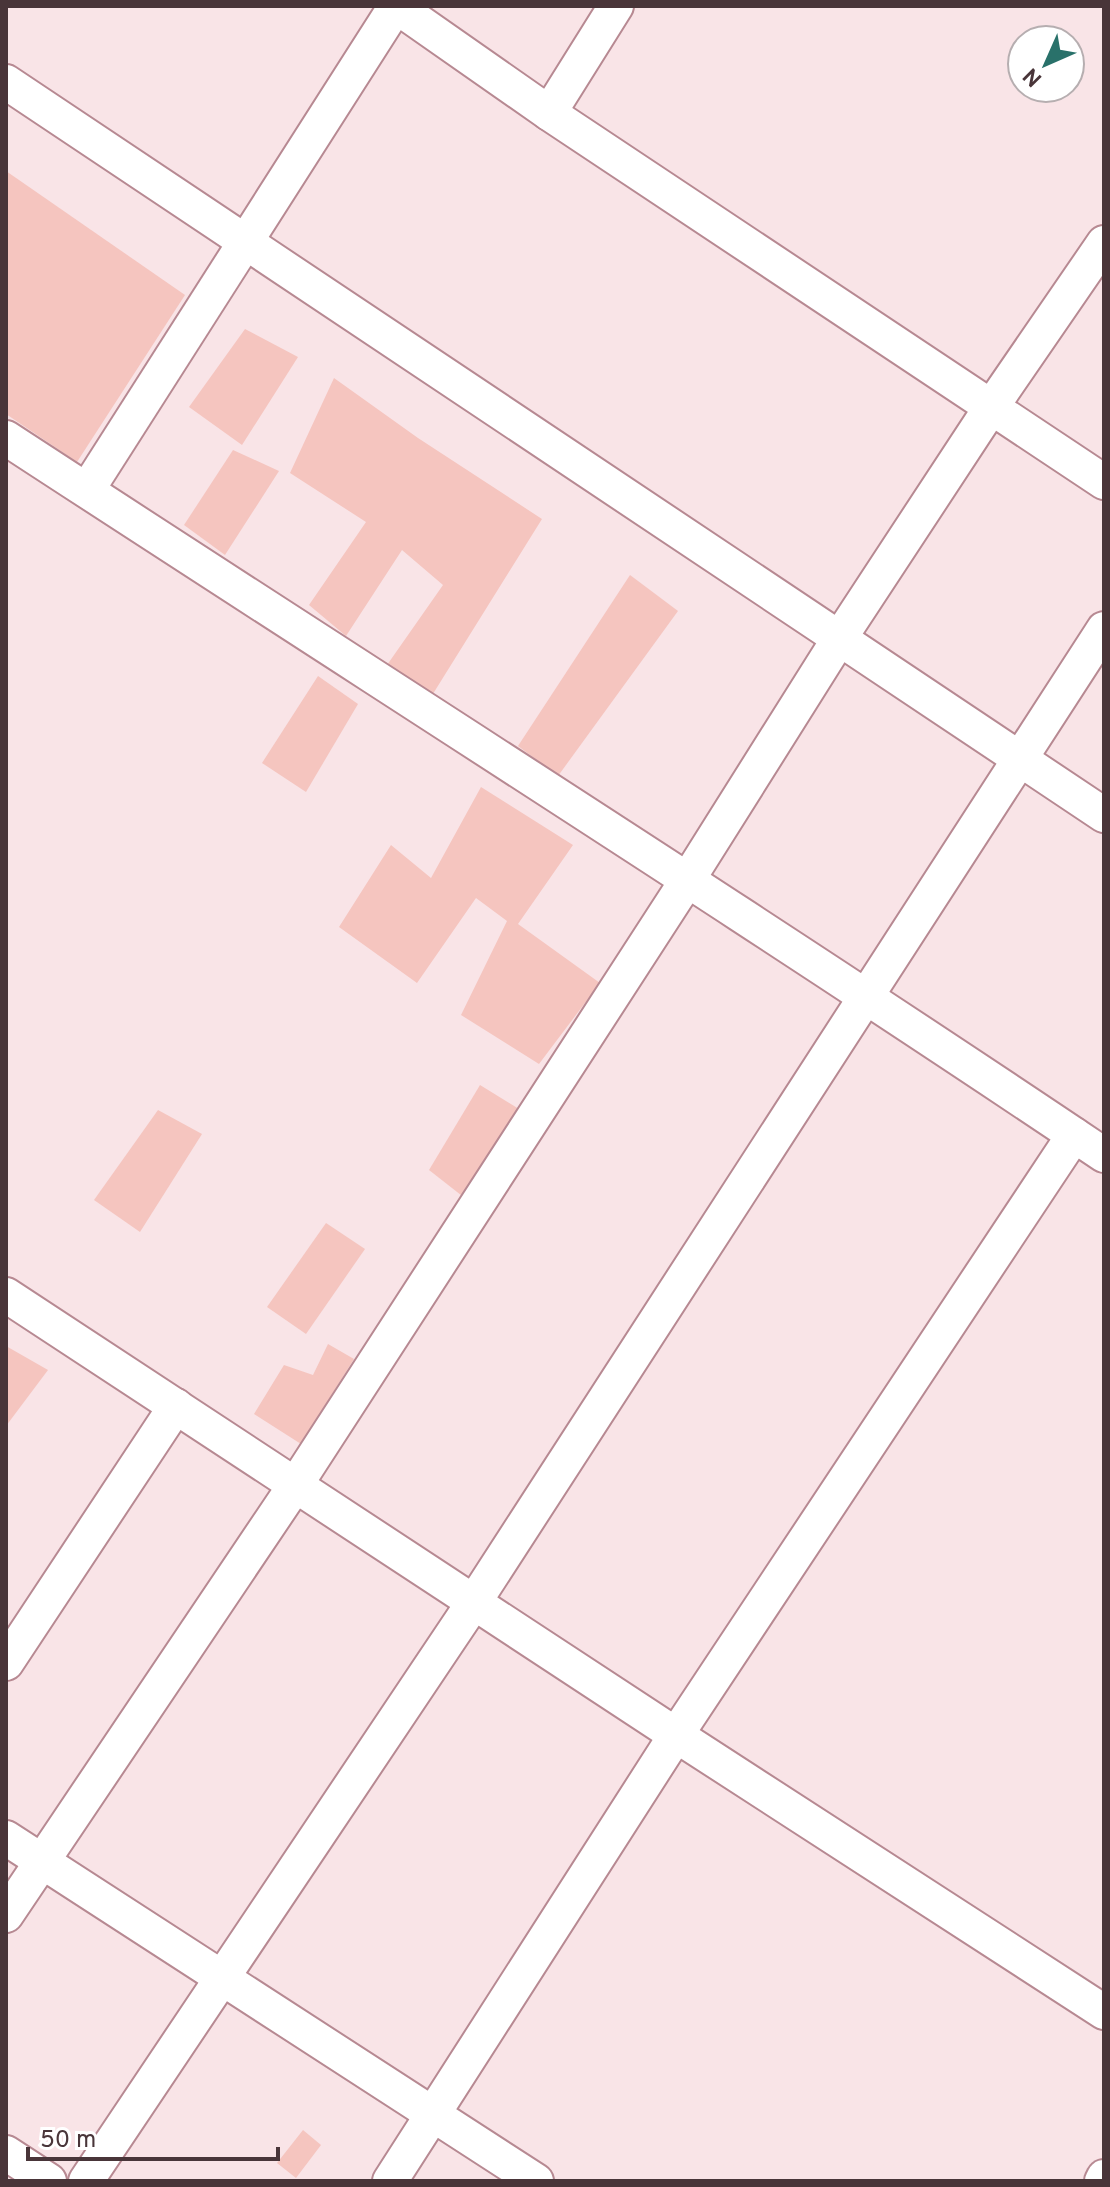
<svg xmlns="http://www.w3.org/2000/svg" width="1110" height="2187" viewBox="0 0 1110 2187" font-family="Overpass,sans-serif">
	<style>
		.building { fill: #f5c5bf }
		.lines { fill: none; stroke-linecap: round; stroke-linejoin: round }
		.street-casing { stroke: #b78992; stroke-width: 38 }
		.street { stroke: #fff; stroke-width: 34 }
	</style>
	<rect width="100%" height="100%" fill="#f9e4e7"/>
	<g class="building">
		<path d="M6,171L185,295L77,462L6,414Z"/>
		<path d="M245,329L298,357L242,445L189,407Z"/>
		<path d="M334,378L418,438L542,519L431,697L387,665L443,585L402,550L346,636L309,605L366,522L290,473Z"/>
		<path d="M233,450L279,471L225,555L184,525Z"/>
		<path d="M630,575L678,611L558,776L518,746Z"/>
		<path d="M318,676L358,704L306,792L262,763Z"/>
		<path d="M481,787L573,845L518,924L600,983L539,1064L461,1015L507,921L476,898L417,983L339,927L391,845L431,878Z"/>
		<path d="M480,1085L519,1109L466,1199L429,1170Z"/>
		<path d="M158,1110L202,1134L140,1232L94,1200Z"/>
		<path d="M326,1223L365,1249L306,1334L267,1307Z"/>
		<path d="M328,1344L354,1359L301,1444L254,1414L284,1365L313,1375Z"/>
		<path d="M6,1346L48,1370L6,1426Z"/>
		<path d="M303,2130L321,2145L296,2178L277,2163Z"/>
	</g>
	<g class="lines">
		<defs>
			<g id="street">
				<path d="M396,6L549,113L1104,482"/>
				<path d="M6,82L1104,815"/>
				<path d="M549,113L616,6"/>
				<path d="M6,438C372,677 741,911 1104,1155"/>
				<path d="M87,490L396,6"/>
				<path d="M6,1295L676,1735L1104,2012"/>
				<path d="M6,1663L176,1406"/>
				<path d="M6,1838L536,2181"/>
				<path d="M6,1915L296,1484L688,879L839,639L992,406L1104,243"/>
				<path d="M6,2153L49,2181"/>
				<path d="M86,2181L474,1602L1104,629"/>
				<path d="M390,2181L676,1735L1074,1135"/>
				<path d="M1102,2181L1104,2177"/>
			</g>
		</defs>
		<use href="#street" class="street-casing"/>
		<use href="#street" class="street"/>
	</g>
	<rect width="1110" height="2187" fill="none" stroke="#493539" stroke-width="16"/>
	<g transform="translate(1046 64) rotate(225)"><circle r="38" fill="#ffffff" stroke="#b6aeb0" stroke-width="2"/>
	<path d="M0-6L14 30L0 20L-14 30Z" fill="#29716a"/>
	<text y="-12" font-size="22" font-weight="bold" text-anchor="middle" fill="#493539">N</text>
	</g>
	<path d="M28 2147v12h250v-12" fill="none" stroke="#493539" stroke-width="4"/>
	<text x="40" y="2147" font-size="24" fill="#493539" stroke="#ffffff" stroke-width="6" paint-order="stroke">50 m</text>
</svg>
